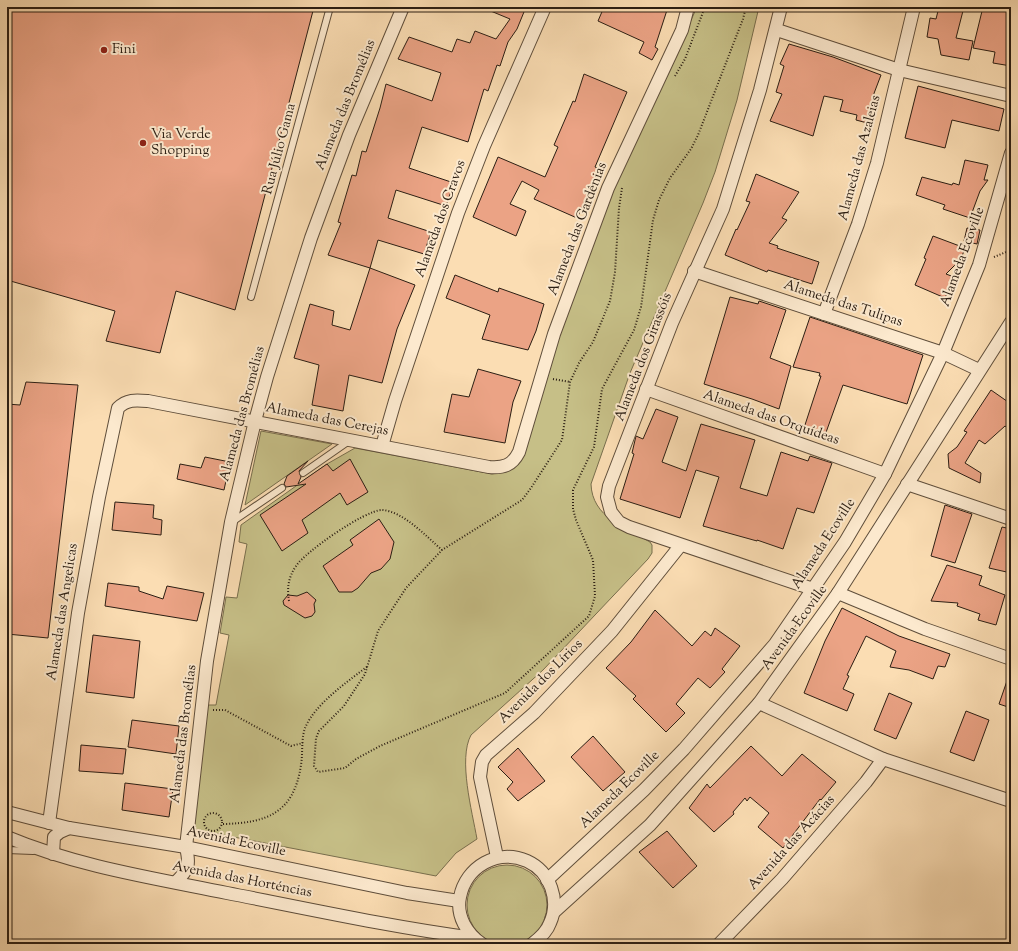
<svg xmlns="http://www.w3.org/2000/svg" width="1018" height="951" viewBox="0 0 1018 951" font-family="'Sorts Mill Goudy',serif">
	<style>
		.green { fill: #c6bf87; stroke: #786e4d }
		.building { fill: #eba385; stroke: #2b1e13 }
		.lines { fill: none; stroke-linecap: round; stroke-linejoin: round }
		.service-casing { stroke: #5f4e3b; stroke-width: 8 }
		.minor-casing { stroke: #5f4e3b; stroke-width: 14 }
		.path { stroke: #2b1e13; stroke-width: 2; stroke-dasharray: 1 2; stroke-linecap: butt }
		.service { stroke: #fce9ce; stroke-width: 6 }
		.minor { stroke: #fce9ce; stroke-width: 12 }
		.poi-dot { fill: #8f2418; stroke: #fce9ce; stroke-width: 1.5 }
		.labels { text-anchor: middle; dominant-baseline: central; stroke-width: 4; stroke-linejoin: round; paint-order: stroke }
		.poi-label { font-size: 14px; fill: #2b1e13; stroke: #fce9ce; text-anchor: start }
		.street-label { font-size: 14px; fill: #2b1e13; stroke: #fce9ce }
	</style>
	<rect width="100%" height="100%" fill="#fbddb3"/>
	<filter id="stains"><feTurbulence type="fractalNoise" baseFrequency=".005" numOctaves="4"/><feColorMatrix values="0 0 0 0 .2 0 0 0 0 .09 0 0 0 0 .02 0 0 0 .5 -.17"/></filter>
	<radialGradient id="worn" r=".72"><stop offset=".6" stop-color="#630" stop-opacity="0"/><stop offset="1" stop-color="#630" stop-opacity=".3"/></radialGradient>
	<g class="green">
		<path d="M697,7H759L737,100L715,172L703,203L630,373L591,484C592,517 625,528 650,542L652,545V553L648,559L543,670L471,735C458,759 472,811 477,839L456,853L436,876L192,829L207,705H216L229,635L220,633L226,597L237,598L247,544L239,542L241,525L327,464L355,448L492,474L510,470L539,393L598,224Z"/>
		<path d="M261,431L332,444L245,505Z"/>
		<circle cx="507" cy="905" r="40"/>
	</g>
	<g class="building">
		<path d="M7,7H314L235,310L176,291L160,353L106,341L115,311L7,280Z"/>
		<path d="M481,7H526L517,29L508,42L500,66L497,65L488,91L484,89L468,142L422,127L409,168L454,183L446,206L396,190L388,218L431,232L424,254L378,240L370,268L328,255L341,223L338,222L352,175L356,176L362,151L366,152L380,108L386,84L432,101L441,73L398,59L409,37L452,52L457,39L470,43L475,31L496,39L510,19Z"/>
		<path d="M604,7H668L655,47L658,49L652,60L639,53L644,42L598,21Z"/>
		<path d="M939,7H964L956,38L973,41L969,60L941,55L938,39L927,37L930,18L936,19Z"/>
		<path d="M983,7H997L1011,11V66L993,63L995,52L973,48Z"/>
		<path d="M789,44L833,57L881,75L873,96L877,97L871,124L856,120L857,115L840,111L843,100L824,96L813,136L770,121L782,94L776,92L784,66L780,64Z"/>
		<path d="M584,74L627,92L595,167L600,169L577,218L534,199L539,190L522,181L510,204L526,211L516,236L473,217L498,157L545,177L558,147L554,145L573,101L575,102Z"/>
		<path d="M918,86L1004,109L999,131L952,120L945,148L905,138Z"/>
		<path d="M965,160L988,165L984,180H988L980,191L970,218L943,209L945,205L916,195L922,177L952,185L953,183L959,185Z"/>
		<path d="M756,174L799,192L782,218L787,220L769,243L778,246L777,248L819,262L812,284L768,270L767,272L725,255L736,229L737,230L750,202L746,201Z"/>
		<path d="M967,228L980,230L977,244L964,241Z"/>
		<path d="M933,236L965,248L961,259L946,274L954,277L945,298L915,285L926,259L924,258Z"/>
		<path d="M370,268L415,285L397,329L382,383L349,375L343,411L312,405L319,365L294,358L310,304L334,311L332,325L350,330Z"/>
		<path d="M455,275L498,292L499,288L544,304L536,331L528,350L482,339L490,315L446,298Z"/>
		<path d="M730,297L758,304L759,301L786,310L770,358L791,366L779,409L752,399L704,384Z"/>
		<path d="M810,317L923,355L907,404L843,385L824,438L803,431L821,376H819L820,373L793,367Z"/>
		<path d="M478,369L521,381L513,402L505,443L444,432L452,394L469,397Z"/>
		<path d="M26,382L78,385L48,638L7,634V404L20,405Z"/>
		<path d="M991,390L1011,404V430L1005,426L985,444L979,440L965,463L981,473L980,483L949,468L948,454L957,447L967,432L964,431Z"/>
		<path d="M656,409L678,417L662,462L686,471L701,424L755,440L740,488L767,496L781,452L808,461L810,456L832,463L814,513L797,508L783,549L757,540V541L703,526L719,477L696,470L680,518L620,499L634,454L632,453L636,436L643,439Z"/>
		<path d="M205,457L230,462L224,490L177,479L180,464L201,468Z"/>
		<path d="M350,459L368,492L347,505L340,493L302,520L308,533L282,551L260,515L306,484L286,487L284,484L287,476L308,461L299,471L301,477L298,484L327,464L333,471Z"/>
		<path d="M115,502L154,505L153,518L162,520L161,535L112,530Z"/>
		<path d="M945,505L972,514L955,563L931,556Z"/>
		<path d="M379,519L394,542L390,559L381,569L371,573L358,588L352,592H339L323,566L353,545L350,540Z"/>
		<path d="M1002,527L1011,529V573L989,568Z"/>
		<path d="M947,565L982,576L979,585L1005,595L996,625L978,620L980,614L957,606L958,603L931,601Z"/>
		<path d="M108,583L139,587V591L163,599L167,586L204,593L197,621L105,606Z"/>
		<path d="M307,592L316,600L314,604L315,612L312,616L305,618L284,605L283,601L288,595L297,596Z"/>
		<path d="M842,608L899,636L950,654L945,667L938,666L933,679L909,670L890,667L896,651L866,636L847,675L849,676L843,689L854,694L847,711L804,693L825,641Z"/>
		<path d="M655,610L692,646L705,631L711,636L715,628L740,646L722,669L725,672L710,688L698,678L676,704L685,713L666,732L633,699L636,696L606,668L631,642Z"/>
		<path d="M93,635L140,641L134,698L86,692Z"/>
		<path d="M1009,675H1011V708L999,704Z"/>
		<path d="M889,693L912,703L896,739L874,730Z"/>
		<path d="M966,711L989,720L974,761L950,752Z"/>
		<path d="M132,720L179,726L176,754L128,747Z"/>
		<path d="M593,736L625,772L603,791L571,757Z"/>
		<path d="M81,745L126,749L123,774L79,771Z"/>
		<path d="M751,746L782,776L802,754L836,782L821,800L820,799L783,848L758,827L769,813L750,797L747,801L745,798L733,812L734,814L714,832L689,808L707,784L710,788Z"/>
		<path d="M518,748L545,781L518,801L507,789L513,782L498,767Z"/>
		<path d="M125,783L173,789L169,817L122,810Z"/>
		<path d="M667,831L697,866L673,888L639,852Z"/>
	</g>
	<g class="lines">
		<defs>
			<g id="service">
				<path d="M251,297L330,7"/>
				<path d="M303,473L349,441"/>
				<path d="M232,522L282,488"/>
				<path d="M7,850L33,851"/>
			</g>
			<g id="minor">
				<path d="M781,7L760,90L723,209L672,323L609,486L607,497L611,512L619,522L629,527L813,589"/>
				<path d="M777,30L899,70L1011,96"/>
				<path d="M694,271L943,353L979,370"/>
				<path d="M824,314L858,224L877,163L914,7"/>
				<path d="M646,389L885,474"/>
				<path d="M382,446L395,401L458,213L484,146L545,7"/>
				<path d="M907,484L1011,519"/>
				<path d="M838,593L925,629L1011,659"/>
				<path d="M759,703L883,759L1011,801"/>
				<path d="M7,812L69,828L186,847L407,893L459,901"/>
				<path d="M49,823L78,613L99,497L118,408C127,399 136,400 148,401L489,467C503,468 512,466 519,452L554,334L608,188L682,30L688,7"/>
				<path d="M7,837C76,866 153,878 227,893C309,909 391,927 474,938"/>
				<path d="M53,854L54,837L60,832L69,828"/>
				<path d="M497,857L480,777L482,762L486,755L534,713L612,631L680,546"/>
				<path d="M547,880L644,790L684,749L775,644L845,542L885,474L943,353L979,265L1011,153"/>
				<path d="M176,882C189,869 190,865 186,847L207,661L231,522L255,421L267,377L311,238L349,135L403,7"/>
				<path d="M554,912L650,825L759,703L838,593L1011,322"/>
				<path d="M482,944C467,934 456,916 460,897C466,867 497,848 527,861C551,872 560,901 550,923C547,932 540,938 532,944"/>
				<path d="M719,944L782,879L866,782L883,759"/>
			</g>
		</defs>
		<use href="#service" class="service-casing"/>
		<use href="#minor" class="minor-casing"/>
		<g class="path">
			<path d="M675,76L685,59L705,7"/>
			<path d="M622,188L619,208L615,272L610,301L593,342L579,363L570,382L562,440L531,488L522,500L442,550L406,588L378,631L365,674L344,706L319,731L316,738L314,766L318,772L345,768L356,759L380,746L505,693L589,616L595,596L593,560L576,520L573,509V490L594,447L602,389L634,330L641,307L653,220L659,200L670,178L691,149L698,135L743,19L746,7"/>
			<path d="M994,257L1011,250"/>
			<path d="M553,379L570,382"/>
			<path d="M289,601C287,588 288,578 296,566C305,552 365,510 382,510C403,511 427,537 442,550"/>
			<path d="M213,710H225L291,746L303,743"/>
			<circle cx="213" cy="822" r="9"/>
			<path d="M223,824C267,823 294,813 301,765C303,753 301,740 305,728C315,704 347,682 368,666"/>
		</g>
		<use href="#service" class="service"/>
		<use href="#minor" class="minor"/>
	</g>
	<g class="poi-dot">
		<circle cx="104" cy="50" r="4"/>
		<circle cx="143" cy="143" r="4"/>
	</g>
	<g class="labels">
		<g class="poi-label">
			<text x="112" y="50">Fini</text>
			<text x="151" y="135">Via Verde<tspan x="151" dy="16">Shopping</tspan></text>
		</g>
		<g class="street-label">
			<text transform="translate(346 105) rotate(-68)">Alameda das Bromélias</text>
			<text transform="translate(280 149) rotate(-75)">Rua Júlio Gama</text>
			<text transform="translate(860 158) rotate(-75)">Alameda das Azaleias</text>
			<text transform="translate(441 219) rotate(-70)">Alameda dos Cravos</text>
			<text transform="translate(578 229) rotate(-69)">Alameda das Gardênias</text>
			<text transform="translate(963 257) rotate(-70)">Alameda Ecoville</text>
			<text transform="translate(843 304) rotate(18)">Alameda das Tulipas</text>
			<text transform="translate(644 357) rotate(-69)">Alameda dos Girassóis</text>
			<text transform="translate(243 414) rotate(-75)">Alameda das Bromélias</text>
			<text transform="translate(771 418) rotate(19)">Alameda das Orquídeas</text>
			<text transform="translate(327 420) rotate(11)">Alameda das Cerejas</text>
			<text transform="translate(824 544) rotate(-57)">Alameda Ecoville</text>
			<text transform="translate(63 612) rotate(-81)">Alameda das Angelicas</text>
			<text transform="translate(795 628) rotate(-54)">Avenida Ecoville</text>
			<text transform="translate(541 682) rotate(-45)">Avenida dos Lírios</text>
			<text transform="translate(184 734) rotate(-83)">Alameda das Bromélias</text>
			<text transform="translate(620 790) rotate(-44)">Alameda Ecoville</text>
			<text transform="translate(236 842) rotate(12)">Avenida Ecoville</text>
			<text transform="translate(792 843) rotate(-48)">Avenida das Acácias</text>
			<text transform="translate(242 880) rotate(11)">Avenida das Horténcias</text>
		</g>
	</g>
	<rect width="1018" height="951" fill="none" stroke="#fbddb3" stroke-width="24"/>
	<rect x="8" y="8" width="1002" height="935" fill="none" stroke="#2b1e13" stroke-width="2"/>
	<rect x="12" y="12" width="994" height="927" fill="none" stroke="#2b1e13"/>
	<rect width="100%" height="100%" filter="url(#stains)"/>
	<rect width="100%" height="100%" fill="url(#worn)"/>
</svg>
